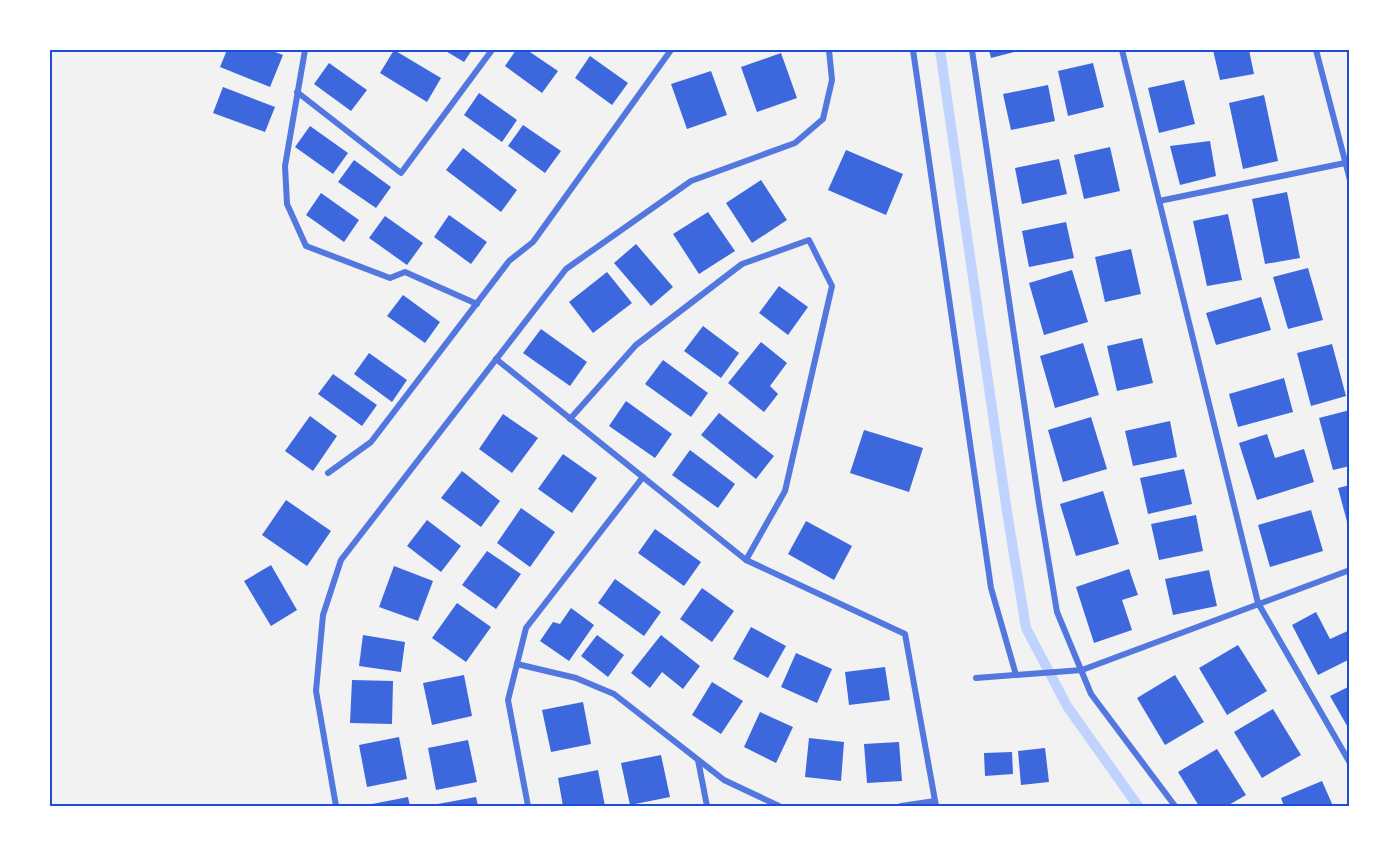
<svg xmlns="http://www.w3.org/2000/svg" width="1399" height="856" viewBox="0 0 1399 856" font-family="Ubuntu,sans-serif">
	<style>
		.lines { fill: none; stroke-linecap: round; stroke-linejoin: round }
		.stream { stroke: #bfd3fe; stroke-width: 10 }
		.building { fill: #3d67dc }
		.minor { stroke: #5277de; stroke-width: 6 }
		.neatline { fill: none; stroke: #1d4ed8; stroke-width: 2 }
	</style>
	<rect width="100%" height="100%" fill="#f2f2f2"/>
	<g class="lines">
		<path class="stream" d="M940,50L1007,512L1026,628L1067,706L1138,806"/>
	</g>
	<g class="building">
		<path d="M227,50H270L283,55L270,87L220,67Z"/>
		<path d="M394,50L441,78L427,102L380,73Z"/>
		<path d="M444,50H472L464,62Z"/>
		<path d="M516,50H527L558,71L542,93L505,66Z"/>
		<path d="M989,50H1022L991,58Z"/>
		<path d="M1213,50H1249L1254,74L1220,80Z"/>
		<path d="M781,53L797,98L757,112L741,67Z"/>
		<path d="M590,56L628,83L612,105L575,78Z"/>
		<path d="M329,63L367,90L351,111L314,84Z"/>
		<path d="M1093,63L1104,107L1068,116L1058,71Z"/>
		<path d="M711,71L727,115L687,129L671,84Z"/>
		<path d="M1184,80L1195,124L1159,133L1148,88Z"/>
		<path d="M1048,85L1055,121L1011,130L1003,94Z"/>
		<path d="M223,87L275,107L265,132L213,113Z"/>
		<path d="M479,93L517,120L502,142L464,115Z"/>
		<path d="M1264,95L1278,161L1243,169L1229,103Z"/>
		<path d="M523,125L561,151L545,173L508,146Z"/>
		<path d="M310,126L348,153L333,174L295,147Z"/>
		<path d="M1210,141L1216,176L1180,185L1170,146Z"/>
		<path d="M1110,147L1120,191L1084,199L1074,155Z"/>
		<path d="M463,148L517,190L501,212L446,170Z"/>
		<path d="M846,150L903,174L886,215L828,190Z"/>
		<path d="M1059,159L1067,194L1022,204L1015,168Z"/>
		<path d="M354,160L391,187L376,208L338,182Z"/>
		<path d="M761,180L787,220L752,243L726,203Z"/>
		<path d="M1287,192L1300,258L1265,264L1252,199Z"/>
		<path d="M321,193L359,220L344,242L306,215Z"/>
		<path d="M708,212L735,251L699,274L673,234Z"/>
		<path d="M1228,214L1242,280L1207,286L1193,221Z"/>
		<path d="M449,215L487,242L471,264L434,237Z"/>
		<path d="M385,216L423,243L407,265L369,238Z"/>
		<path d="M1066,222L1074,258L1029,267L1022,231Z"/>
		<path d="M636,244L673,287L651,306L614,263Z"/>
		<path d="M1131,249L1141,294L1105,302L1095,257Z"/>
		<path d="M1308,268L1323,320L1288,329L1273,277Z"/>
		<path d="M1072,270L1088,322L1044,335L1029,283Z"/>
		<path d="M607,272L632,303L593,333L569,302Z"/>
		<path d="M779,286L808,307L788,335L759,313Z"/>
		<path d="M403,295L440,322L425,343L387,316Z"/>
		<path d="M1261,297L1271,330L1216,345L1206,313Z"/>
		<path d="M703,326L739,353L721,378L684,351Z"/>
		<path d="M541,329L587,362L570,386L523,353Z"/>
		<path d="M1142,338L1153,383L1117,391L1107,346Z"/>
		<path d="M761,342L787,363L770,386L778,394L764,412L728,383Z"/>
		<path d="M1083,343L1099,395L1055,408L1040,356Z"/>
		<path d="M1332,344L1346,396L1311,406L1297,353Z"/>
		<path d="M369,353L407,380L392,402L354,374Z"/>
		<path d="M663,360L708,393L691,417L645,384Z"/>
		<path d="M333,374L377,405L362,426L318,394Z"/>
		<path d="M1284,378L1293,412L1238,427L1229,394Z"/>
		<path d="M626,401L672,434L655,458L609,426Z"/>
		<path d="M1350,410V466L1333,470L1319,418Z"/>
		<path d="M719,413L774,456L756,479L701,435Z"/>
		<path d="M503,414L538,438L512,473L479,449Z"/>
		<path d="M310,416L337,436L313,471L285,451Z"/>
		<path d="M1091,417L1107,469L1063,482L1048,430Z"/>
		<path d="M1170,421L1177,457L1133,466L1125,431Z"/>
		<path d="M864,430L923,448L909,492L850,473Z"/>
		<path d="M1267,434L1275,458L1304,449L1314,482L1257,500L1239,443Z"/>
		<path d="M690,450L735,484L718,508L672,475Z"/>
		<path d="M563,454L597,478L572,513L538,489Z"/>
		<path d="M1184,469L1192,504L1148,514L1140,478Z"/>
		<path d="M462,471L500,501L481,527L441,498Z"/>
		<path d="M1350,485V529H1349L1338,488Z"/>
		<path d="M1103,491L1119,544L1076,556L1060,504Z"/>
		<path d="M286,500L331,531L307,566L262,535Z"/>
		<path d="M521,508L555,532L530,567L497,543Z"/>
		<path d="M1311,510L1323,551L1270,567L1258,525Z"/>
		<path d="M1196,515L1203,551L1159,560L1151,524Z"/>
		<path d="M427,520L461,546L441,572L407,546Z"/>
		<path d="M806,521L852,546L834,580L788,554Z"/>
		<path d="M655,529L701,562L684,586L638,553Z"/>
		<path d="M487,551L521,574L496,609L462,585Z"/>
		<path d="M271,565L297,610L271,626L244,581Z"/>
		<path d="M394,566L433,581L418,621L379,607Z"/>
		<path d="M1129,569L1138,595L1122,600L1132,630L1094,643L1076,587Z"/>
		<path d="M1209,570L1217,606L1173,615L1165,579Z"/>
		<path d="M615,579L661,612L644,636L598,603Z"/>
		<path d="M702,588L734,611L712,642L680,619Z"/>
		<path d="M457,603L491,627L466,662L432,638Z"/>
		<path d="M571,608L594,625L569,661L540,641L553,622L560,624Z"/>
		<path d="M1316,612L1330,639L1350,630V659L1318,675L1292,625Z"/>
		<path d="M751,627L786,646L768,678L733,659Z"/>
		<path d="M363,635L405,642L401,672L359,666Z"/>
		<path d="M597,635L624,655L608,677L581,656Z"/>
		<path d="M661,635L700,666L683,689L662,672L650,688L631,673Z"/>
		<path d="M1238,645L1267,691L1227,715L1199,668Z"/>
		<path d="M796,653L832,669L817,703L781,687Z"/>
		<path d="M885,667L890,700L849,705L845,672Z"/>
		<path d="M464,675L472,716L432,725L423,683Z"/>
		<path d="M1175,675L1204,722L1165,745L1137,698Z"/>
		<path d="M352,680L393,681L392,724L350,723Z"/>
		<path d="M712,682L743,701L721,734L692,715Z"/>
		<path d="M1350,686V731L1330,696Z"/>
		<path d="M583,702L591,744L551,752L542,710Z"/>
		<path d="M1273,709L1301,755L1262,778L1234,732Z"/>
		<path d="M760,712L793,727L776,763L744,747Z"/>
		<path d="M399,737L407,779L367,787L359,745Z"/>
		<path d="M809,738L844,742L841,781L805,777Z"/>
		<path d="M468,740L477,782L436,790L428,748Z"/>
		<path d="M899,742L902,781L867,783L864,744Z"/>
		<path d="M1045,748L1049,782L1021,785L1018,751Z"/>
		<path d="M1217,749L1246,795L1227,806H1199L1178,772Z"/>
		<path d="M1012,752L1013,774L985,776L984,753Z"/>
		<path d="M661,755L670,797L630,805L621,763Z"/>
		<path d="M598,770L605,806H563L558,778Z"/>
		<path d="M1322,781L1333,806H1284L1281,798Z"/>
		<path d="M408,797L410,806H368L367,805Z"/>
		<path d="M476,797L478,806H432V805Z"/>
	</g>
	<g class="lines">
		<g class="minor">
			<path d="M305,50L285,166L287,204L306,246L390,278L405,272L477,304"/>
			<path d="M913,50L991,588L1016,675"/>
			<path d="M972,50L1039,504L1057,612L1091,694L1175,806"/>
			<path d="M1122,50L1258,603L1350,763"/>
			<path d="M1316,50L1350,180"/>
			<path d="M297,92L401,173L492,50"/>
			<path d="M1159,201L1345,163"/>
			<path d="M496,359L746,560L905,634L936,806"/>
			<path d="M570,419L636,345L742,264L809,240L832,286L785,491L746,560"/>
			<path d="M328,473L371,442L509,261L533,242L671,50"/>
			<path d="M517,664L576,678L614,694L724,780L779,806"/>
			<path d="M976,678L1082,670L1350,570"/>
			<path d="M698,760L707,806"/>
			<path d="M336,806L316,691L323,615L341,560L566,269L691,181L795,143L823,119L832,80L829,50"/>
			<path d="M528,806L508,700L526,628L643,477"/>
			<path d="M901,806L935,801"/>
		</g>
	</g>
	<rect width="1399" height="856" fill="none" stroke="#ffffff" stroke-width="102"/>
	<rect x="51" y="51" width="1297" height="754" class="neatline"/>
</svg>
